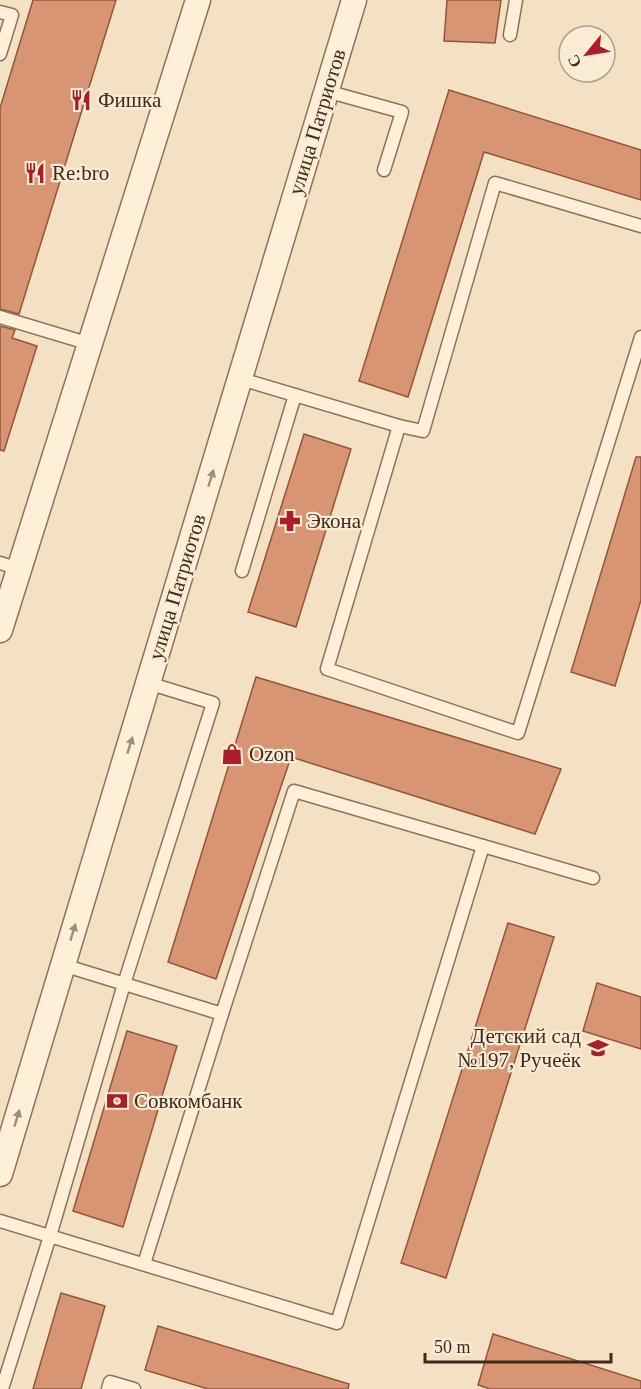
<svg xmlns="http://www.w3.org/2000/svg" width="641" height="1389" viewBox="0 0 641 1389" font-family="'Times New Roman',serif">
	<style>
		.building { fill: #d79574; stroke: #935639; stroke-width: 1.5 }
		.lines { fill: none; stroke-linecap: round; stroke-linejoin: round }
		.lane-casing { stroke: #917157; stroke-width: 15 }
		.street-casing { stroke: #917157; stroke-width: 27 }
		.lane { stroke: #fdefd8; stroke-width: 12 }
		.street { stroke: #fdefd8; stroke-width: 24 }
		.oneway { fill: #9e8d7a }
		.labels { text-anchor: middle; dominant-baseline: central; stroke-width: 4.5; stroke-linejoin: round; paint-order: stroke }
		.poi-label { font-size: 21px; fill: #3f2b1d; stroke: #faecd4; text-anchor: start }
		.street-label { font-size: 21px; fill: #3f2b1d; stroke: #faecd4 }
	</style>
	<rect width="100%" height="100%" fill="#f4e1c3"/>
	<g class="building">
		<path d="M33,0H116L19,314L0,309V108Z"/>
		<path d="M447,0H501L495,43L444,41Z"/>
		<path d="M449,90L641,150V200L484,152L408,397L359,381Z"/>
		<path d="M0,326L15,330L12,338L37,346L4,451L0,450Z"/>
		<path d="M304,434L351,449L296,627L248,612Z"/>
		<path d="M636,457H641V600L615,686L571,672Z"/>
		<path d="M256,677L561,769L535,834L291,757L216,979L168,962Z"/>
		<path d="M508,923L554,937L446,1278L401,1263Z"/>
		<path d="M597,983L641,997V1049L583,1031Z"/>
		<path d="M127,1031L177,1046L123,1227L73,1211Z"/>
		<path d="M61,1293L105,1306L81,1389H33Z"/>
		<path d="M158,1326L349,1384L348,1389H208L145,1370Z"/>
		<path d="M493,1334L641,1381V1389H490L478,1385Z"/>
	</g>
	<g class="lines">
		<defs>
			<g id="lane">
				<path d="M0,12L12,15L0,54"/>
				<path d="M510,35L516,0"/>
				<path d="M326,91L402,112L384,170"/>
				<path d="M0,317L90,344"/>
				<path d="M241,379L399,426L423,431L495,183L641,226"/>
				<path d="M399,426L327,669L518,733L641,337"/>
				<path d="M0,563L19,569"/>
				<path d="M242,571L295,395"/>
				<path d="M483,846L593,878"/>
				<path d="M0,1221L337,1323L483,846L294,791L222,1014L63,965"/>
				<path d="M144,1264L222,1014"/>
				<path d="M2,1389L50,1236L124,984L213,703L148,683"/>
				<path d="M108,1389L110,1382L134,1389"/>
			</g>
			<g id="street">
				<path d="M0,630L198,0"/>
				<path d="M0,1174L354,0"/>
			</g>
		</defs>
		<use href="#lane" class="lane-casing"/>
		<use href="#street" class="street-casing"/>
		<use href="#lane" class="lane"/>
		<use href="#street" class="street"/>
	</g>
	<defs><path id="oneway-solid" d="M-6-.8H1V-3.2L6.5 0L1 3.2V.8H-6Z" transform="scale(1.5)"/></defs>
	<g class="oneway">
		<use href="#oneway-solid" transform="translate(211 478) rotate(-73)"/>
		<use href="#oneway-solid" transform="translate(130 745) rotate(-73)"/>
		<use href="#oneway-solid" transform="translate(73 932) rotate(-73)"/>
		<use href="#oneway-solid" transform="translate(17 1118) rotate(-73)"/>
	</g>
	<defs>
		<symbol id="restaurant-bare" viewBox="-9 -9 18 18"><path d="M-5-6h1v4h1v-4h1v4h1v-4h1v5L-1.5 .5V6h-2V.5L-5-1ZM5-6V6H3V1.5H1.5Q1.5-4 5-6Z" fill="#a81e2a" stroke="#faecd4" stroke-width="2.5" paint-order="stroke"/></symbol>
		<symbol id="pharmacy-bare" viewBox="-9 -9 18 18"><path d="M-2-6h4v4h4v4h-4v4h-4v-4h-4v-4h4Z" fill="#a81e2a" stroke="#faecd4" stroke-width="2.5" paint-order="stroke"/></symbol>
		<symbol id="shop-bare" viewBox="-9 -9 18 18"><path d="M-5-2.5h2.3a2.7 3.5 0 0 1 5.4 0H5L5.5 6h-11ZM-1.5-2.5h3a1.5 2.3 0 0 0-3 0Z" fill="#a81e2a" stroke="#faecd4" stroke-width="2.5" paint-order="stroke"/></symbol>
		<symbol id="school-bare" viewBox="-9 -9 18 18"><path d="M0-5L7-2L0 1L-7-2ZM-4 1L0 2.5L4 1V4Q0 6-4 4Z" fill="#a81e2a" stroke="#faecd4" stroke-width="2.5" paint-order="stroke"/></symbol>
		<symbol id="bank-bare" viewBox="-9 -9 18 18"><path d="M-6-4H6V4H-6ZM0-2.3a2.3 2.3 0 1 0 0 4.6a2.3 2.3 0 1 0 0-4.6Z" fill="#a81e2a" stroke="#faecd4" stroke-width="2.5" paint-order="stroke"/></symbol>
	</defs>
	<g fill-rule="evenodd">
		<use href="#restaurant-bare" x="66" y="85" width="30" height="30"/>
		<use href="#restaurant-bare" x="20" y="158" width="30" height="30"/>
		<use href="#pharmacy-bare" x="275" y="506" width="30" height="30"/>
		<use href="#shop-bare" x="217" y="739" width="30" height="30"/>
		<use href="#school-bare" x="583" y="1033" width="30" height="30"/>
		<use href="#bank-bare" x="102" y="1086" width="30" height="30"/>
	</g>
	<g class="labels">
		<g class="poi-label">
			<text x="98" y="100">Фишка</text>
			<text x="52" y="173">Re:bro</text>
			<text x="307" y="521">Экона</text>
			<text x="249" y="754">Ozon</text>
			<text x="581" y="1036" text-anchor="end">Детский сад<tspan x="581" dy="24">№197, Ручеёк</tspan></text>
			<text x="134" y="1101">Совкомбанк</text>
		</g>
		<g class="street-label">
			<text transform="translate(317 122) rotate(-73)">улица Патриотов</text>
			<text transform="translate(177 587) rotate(-73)">улица Патриотов</text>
		</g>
	</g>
	<g transform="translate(587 54) rotate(240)"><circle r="28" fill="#faecd4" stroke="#af9f8b" stroke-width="1.5"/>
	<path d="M0-4.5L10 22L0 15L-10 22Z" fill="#a81e2a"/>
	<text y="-9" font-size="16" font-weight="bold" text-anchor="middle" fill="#3f2b1d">С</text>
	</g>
	<path d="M425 1353v9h186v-9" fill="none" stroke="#3f2b1d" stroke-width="3"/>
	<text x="434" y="1353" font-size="18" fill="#3f2b1d" stroke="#faecd4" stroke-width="4.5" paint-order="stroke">50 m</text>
</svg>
